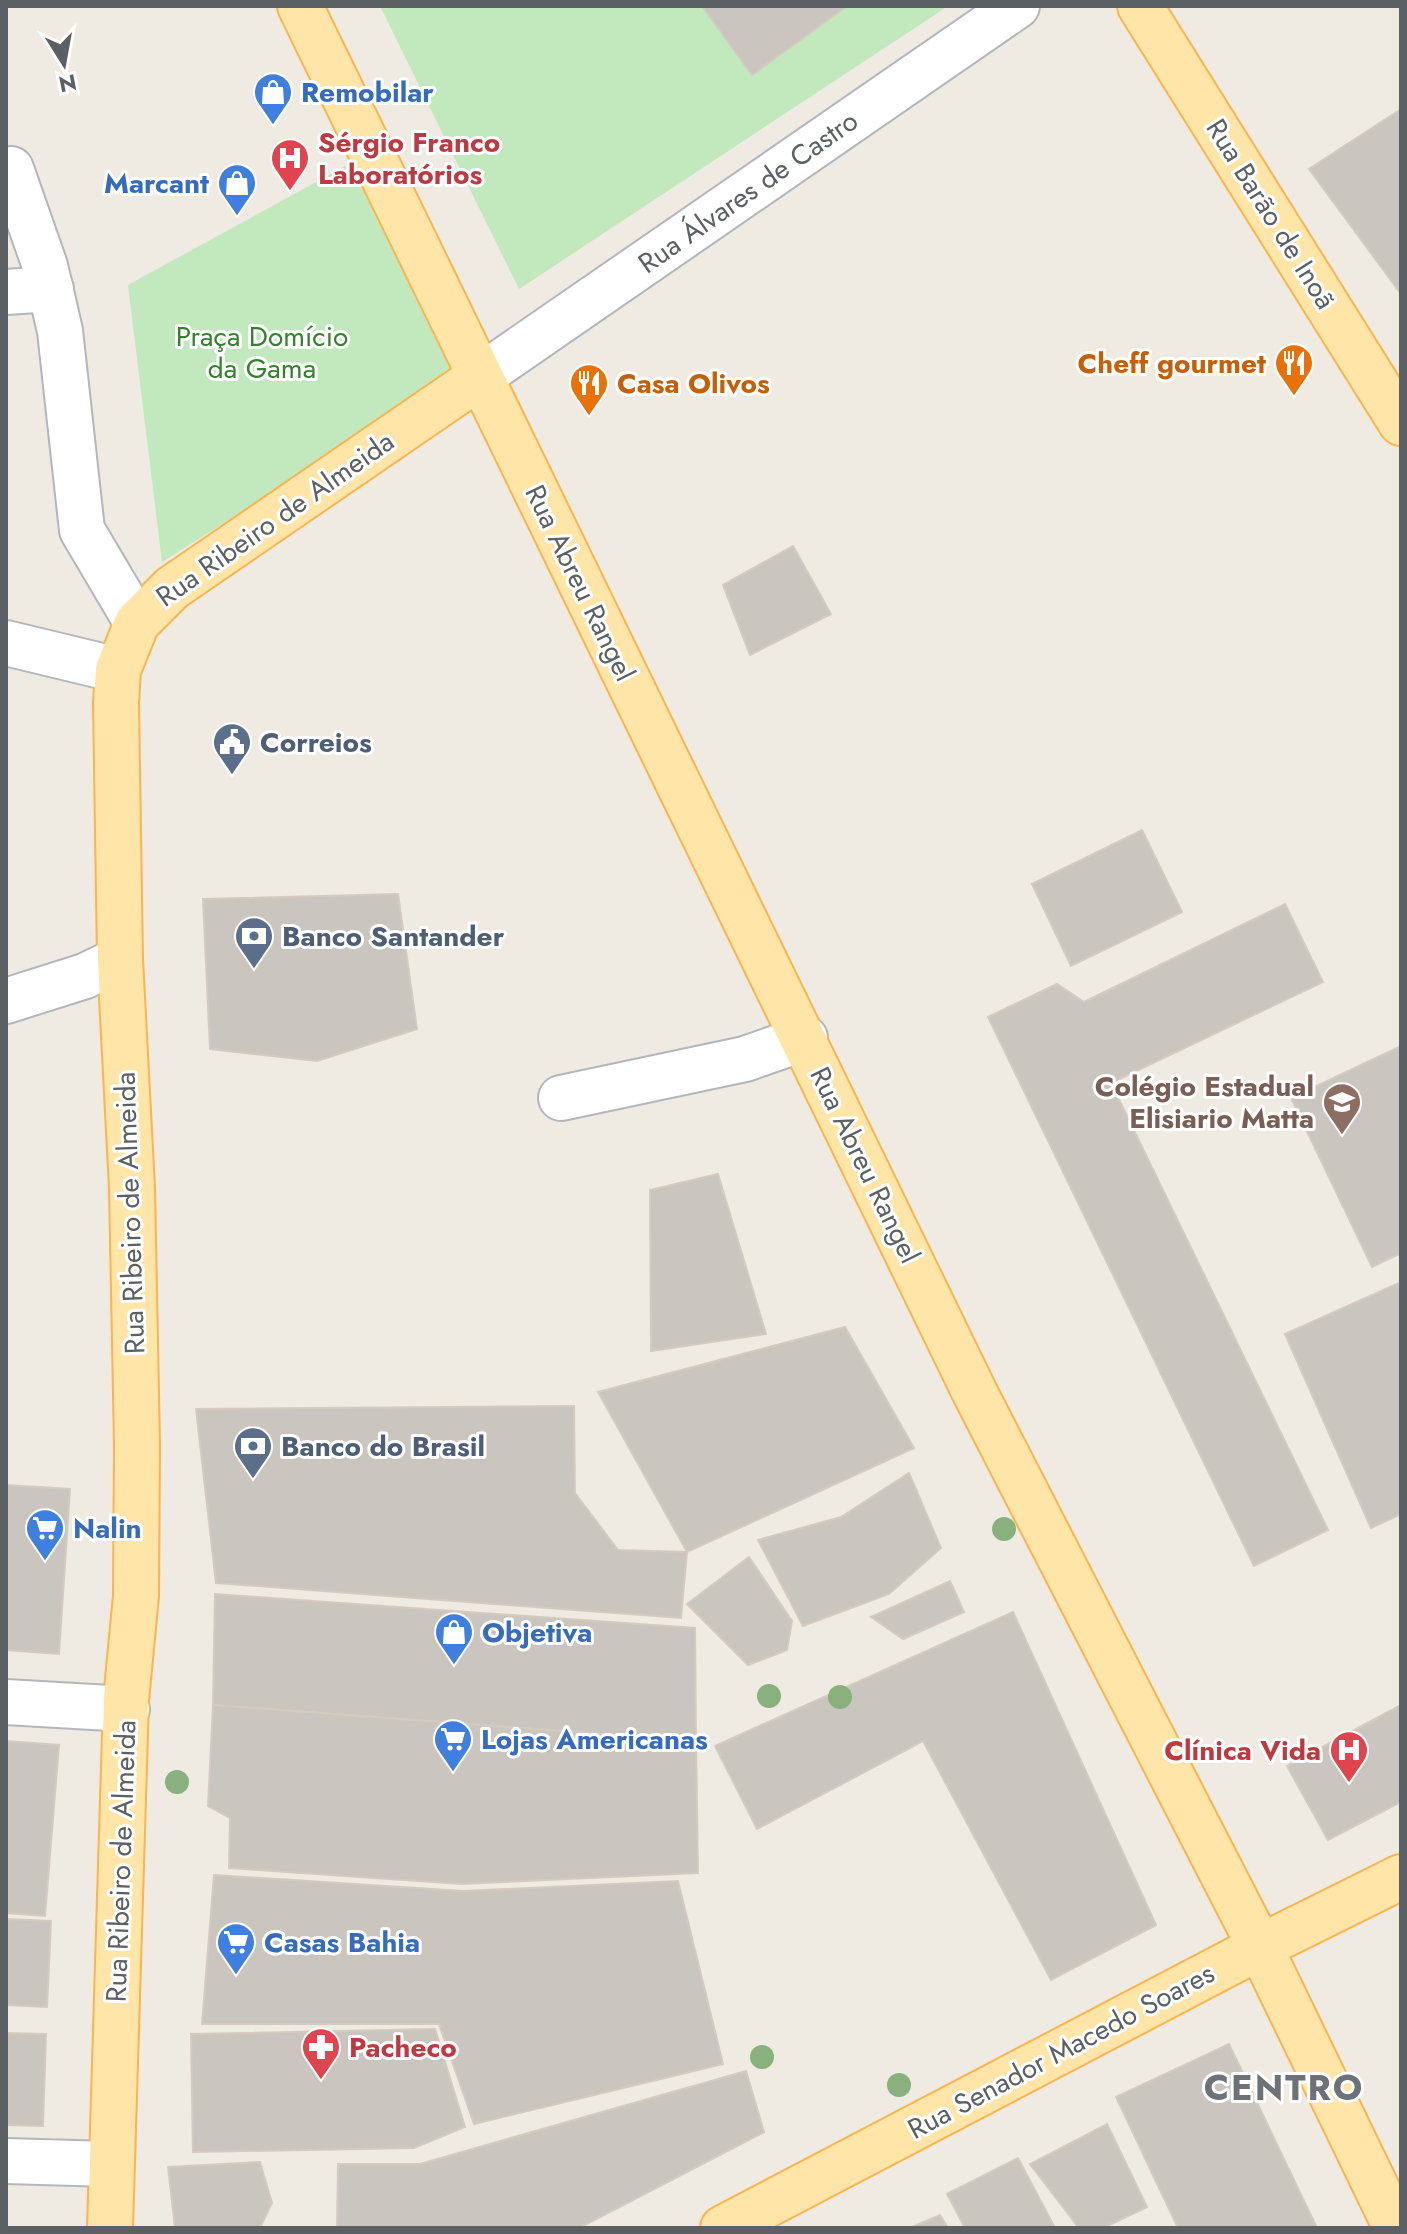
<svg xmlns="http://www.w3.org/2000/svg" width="1407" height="2234" viewBox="0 0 1407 2234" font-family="Jost,sans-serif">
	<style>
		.green { fill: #c2e8bd }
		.building { fill: #cac5bf; stroke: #d4cbc0; stroke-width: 2 }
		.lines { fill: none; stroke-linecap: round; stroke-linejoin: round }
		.minor-casing { stroke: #b3b7bb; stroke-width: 48 }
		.major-casing { stroke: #fcb44e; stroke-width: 48 }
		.minor { stroke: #fff; stroke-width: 44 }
		.major { stroke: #ffe5a7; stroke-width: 44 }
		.tree { fill: #88b17e }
		.labels { text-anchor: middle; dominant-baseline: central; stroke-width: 6; stroke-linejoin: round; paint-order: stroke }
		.shop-label { font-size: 28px; font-weight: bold; fill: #366cbe; stroke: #fff; text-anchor: start }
		.health-label { font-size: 28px; font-weight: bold; fill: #be3a42; stroke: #fff; text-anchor: start }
		.street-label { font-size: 28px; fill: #5b6064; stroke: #fff }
		.park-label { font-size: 28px; fill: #34822d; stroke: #fff }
		.food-label { font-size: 28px; font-weight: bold; fill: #c56008; stroke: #fff; text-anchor: end }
		.service-label { font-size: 28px; font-weight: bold; fill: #4e5e75; stroke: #fff; text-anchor: start }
		.education-label { font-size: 28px; font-weight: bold; fill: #785e54; stroke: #fff; text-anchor: end }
		.district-label { font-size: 36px; font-weight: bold; letter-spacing: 2px; fill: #6c7277; stroke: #fff }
	</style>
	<rect width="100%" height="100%" fill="#efeae2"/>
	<g class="green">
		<path d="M380,6H948L519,289Z"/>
		<path d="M351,163L457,376L162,562L128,285Z"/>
	</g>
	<g class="building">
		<path d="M702,6H847L752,75Z"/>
		<path d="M1401,109V294L1309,169Z"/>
		<path d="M793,546L831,614L750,655L723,585Z"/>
		<path d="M1142,830L1182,912L1071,966L1032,884Z"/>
		<path d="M398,894L417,1029L317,1061L210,1049L203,899Z"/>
		<path d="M1285,904L1323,982L1111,1083L1328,1530L1254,1566L988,1017L1057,984L1084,1002Z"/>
		<path d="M1401,1046V1253L1372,1267L1291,1098Z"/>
		<path d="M718,1174L766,1334L651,1351L650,1190Z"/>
		<path d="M1401,1282V1514L1371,1528L1285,1334Z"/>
		<path d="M845,1327L914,1448L687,1552L598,1392Z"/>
		<path d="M574,1406L575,1493L618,1550L687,1552L681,1618L216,1583L196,1409Z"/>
		<path d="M909,1473L941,1548L889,1594L803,1626L758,1540L841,1517Z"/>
		<path d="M6,1485L70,1489L59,1654L6,1650Z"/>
		<path d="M749,1557L792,1621L787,1650L748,1665L687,1604Z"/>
		<path d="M950,1581L964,1612L903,1639L871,1617Z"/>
		<path d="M215,1594L695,1628L696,1741L213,1705Z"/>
		<path d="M1013,1612L1156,1925L1051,1980L923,1741L757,1829L715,1746Z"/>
		<path d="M213,1705L696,1741L698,1873L462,1884L229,1868L230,1818L208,1806Z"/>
		<path d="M1401,1705V1802L1328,1840L1287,1766Z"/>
		<path d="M6,1741L59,1745L45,1916L6,1913Z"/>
		<path d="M214,1875L463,1891L678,1881L723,2064L474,2124L439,2024H202Z"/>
		<path d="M6,1919L51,1921L47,2007L6,2005Z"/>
		<path d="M435,2029L465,2127L414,2148L193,2152L191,2034Z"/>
		<path d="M6,2033L46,2034L43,2126L6,2125Z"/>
		<path d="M1229,2044L1317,2228H1178L1116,2097Z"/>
		<path d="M746,2071L764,2132L579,2228H337L338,2164H420Z"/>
		<path d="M1107,2124L1147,2207L1103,2228H1079L1030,2164Z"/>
		<path d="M1018,2158L1055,2228H965L947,2194Z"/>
		<path d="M260,2162L272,2203L260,2228H175L168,2167Z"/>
		<path d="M940,2215L948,2228H910Z"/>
	</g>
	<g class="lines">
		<defs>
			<g id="minor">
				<path d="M11,169L45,266L60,331L82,530L137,623"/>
				<path d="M6,292L51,289"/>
				<path d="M478,378L1017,6"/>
				<path d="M6,643L118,670"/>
				<path d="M6,1001L85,976L120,959"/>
				<path d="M561,1098L745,1059L805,1038"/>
				<path d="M6,1702L127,1709"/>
				<path d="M6,2161L110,2164"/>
			</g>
			<g id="major">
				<path d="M300,6L975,1393L1260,1947L1396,2228"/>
				<path d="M1140,6L1401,423"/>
				<path d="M110,2228L126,1700L136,1596L137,1445L132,1188L120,959L116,703L118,670L137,623L172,588L478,378"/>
				<path d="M723,2228L1260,1947L1401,1877"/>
			</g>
		</defs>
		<use href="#minor" class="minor-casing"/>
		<use href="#major" class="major-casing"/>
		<use href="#minor" class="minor"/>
		<use href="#major" class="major"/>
	</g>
	<g class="tree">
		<circle cx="1004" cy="1529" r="12"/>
		<circle cx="769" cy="1696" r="12"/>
		<circle cx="840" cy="1697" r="12"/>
		<circle cx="177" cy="1782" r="12"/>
		<circle cx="762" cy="2057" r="12"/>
		<circle cx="899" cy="2085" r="12"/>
	</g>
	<defs>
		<symbol id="shop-pin" viewBox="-11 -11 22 30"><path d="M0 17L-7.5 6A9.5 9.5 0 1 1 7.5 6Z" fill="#3f7fe0" stroke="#fff"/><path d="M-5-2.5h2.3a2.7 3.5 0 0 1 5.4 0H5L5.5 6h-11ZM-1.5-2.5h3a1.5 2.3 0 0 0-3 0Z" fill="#fff"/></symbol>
		<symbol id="hospital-pin" viewBox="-11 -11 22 30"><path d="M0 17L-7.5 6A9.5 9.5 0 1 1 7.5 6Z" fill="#e0444e" stroke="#fff"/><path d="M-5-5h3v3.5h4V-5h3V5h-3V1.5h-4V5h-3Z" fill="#fff"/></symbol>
		<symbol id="restaurant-pin" viewBox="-11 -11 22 30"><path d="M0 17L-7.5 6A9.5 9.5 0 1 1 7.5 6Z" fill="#e8710a" stroke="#fff"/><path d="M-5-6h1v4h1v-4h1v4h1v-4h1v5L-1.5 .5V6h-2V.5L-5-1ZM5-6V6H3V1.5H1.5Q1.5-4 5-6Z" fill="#fff"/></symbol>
		<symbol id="civic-pin" viewBox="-11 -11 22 30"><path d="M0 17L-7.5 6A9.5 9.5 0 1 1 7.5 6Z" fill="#5c6f8a" stroke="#fff"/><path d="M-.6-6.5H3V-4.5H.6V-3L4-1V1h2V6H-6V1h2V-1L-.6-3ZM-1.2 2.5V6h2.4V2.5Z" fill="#fff"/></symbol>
		<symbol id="bank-pin" viewBox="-11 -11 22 30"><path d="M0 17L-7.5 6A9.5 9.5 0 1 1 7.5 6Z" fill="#5c6f8a" stroke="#fff"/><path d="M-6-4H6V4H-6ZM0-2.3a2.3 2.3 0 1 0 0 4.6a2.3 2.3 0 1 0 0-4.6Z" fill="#fff"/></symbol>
		<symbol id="school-pin" viewBox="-11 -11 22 30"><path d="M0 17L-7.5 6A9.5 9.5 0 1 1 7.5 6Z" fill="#8d6e63" stroke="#fff"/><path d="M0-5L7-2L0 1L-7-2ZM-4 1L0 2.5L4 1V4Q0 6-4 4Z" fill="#fff"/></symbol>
		<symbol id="supermarket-pin" viewBox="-11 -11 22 30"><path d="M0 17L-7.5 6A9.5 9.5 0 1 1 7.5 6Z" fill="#3f7fe0" stroke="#fff"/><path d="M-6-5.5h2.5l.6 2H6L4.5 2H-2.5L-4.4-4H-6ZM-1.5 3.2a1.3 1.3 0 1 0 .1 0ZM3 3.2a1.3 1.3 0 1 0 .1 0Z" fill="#fff"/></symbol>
		<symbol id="pharmacy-pin" viewBox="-11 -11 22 30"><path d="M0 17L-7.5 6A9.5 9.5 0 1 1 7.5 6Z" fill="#e0444e" stroke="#fff"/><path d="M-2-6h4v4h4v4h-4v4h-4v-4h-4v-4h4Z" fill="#fff"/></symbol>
	</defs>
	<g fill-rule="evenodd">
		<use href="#shop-pin" x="251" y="70" width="44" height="60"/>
		<use href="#hospital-pin" x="268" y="136" width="44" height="60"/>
		<use href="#shop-pin" x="215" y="161" width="44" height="60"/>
		<use href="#restaurant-pin" x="1272" y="341" width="44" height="60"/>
		<use href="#restaurant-pin" x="567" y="361" width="44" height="60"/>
		<use href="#civic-pin" x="210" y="720" width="44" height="60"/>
		<use href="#bank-pin" x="232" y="914" width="44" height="60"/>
		<use href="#school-pin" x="1320" y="1080" width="44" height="60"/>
		<use href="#bank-pin" x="231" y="1424" width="44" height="60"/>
		<use href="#supermarket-pin" x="23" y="1506" width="44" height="60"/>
		<use href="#shop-pin" x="432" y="1610" width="44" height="60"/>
		<use href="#supermarket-pin" x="431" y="1717" width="44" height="60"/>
		<use href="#hospital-pin" x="1327" y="1728" width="44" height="60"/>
		<use href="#supermarket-pin" x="214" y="1920" width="44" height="60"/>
		<use href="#pharmacy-pin" x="299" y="2025" width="44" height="60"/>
	</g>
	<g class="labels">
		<g class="shop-label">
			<text x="301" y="92">Remobilar</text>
			<text x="209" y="183" text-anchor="end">Marcant</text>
			<text x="73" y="1528">Nalin</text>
			<text x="482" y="1632">Objetiva</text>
			<text x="481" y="1739">Lojas Americanas</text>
			<text x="264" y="1942">Casas Bahia</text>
		</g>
		<g class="health-label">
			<text x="318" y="142">Sérgio Franco<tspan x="318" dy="32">Laboratórios</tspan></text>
			<text x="1321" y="1750" text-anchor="end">Clínica Vida</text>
			<text x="349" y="2047">Pacheco</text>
		</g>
		<g class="street-label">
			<text transform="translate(748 192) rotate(-35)">Rua Álvares de Castro</text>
			<text transform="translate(1271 214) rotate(58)">Rua Barão de Inoã</text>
			<text transform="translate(275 519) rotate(-35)">Rua Ribeiro de Almeida</text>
			<text transform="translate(580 583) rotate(64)">Rua Abreu Rangel</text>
			<text transform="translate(865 1165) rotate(64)">Rua Abreu Rangel</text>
			<text transform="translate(130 1213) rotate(-92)">Rua Ribeiro de Almeida</text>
			<text transform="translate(121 1861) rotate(-88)">Rua Ribeiro de Almeida</text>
			<text transform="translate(1061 2051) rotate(-28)">Rua Senador Macedo Soares</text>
		</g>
		<g class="park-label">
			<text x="262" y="336">Praça Domício<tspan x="262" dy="32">da Gama</tspan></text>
		</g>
		<g class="food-label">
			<text x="1266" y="363">Cheff gourmet</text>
			<text x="617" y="383" text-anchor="start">Casa Olivos</text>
		</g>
		<g class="service-label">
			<text x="260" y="742">Correios</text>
			<text x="282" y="936">Banco Santander</text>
			<text x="281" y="1446">Banco do Brasil</text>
		</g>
		<g class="education-label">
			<text x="1314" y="1086">Colégio Estadual<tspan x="1314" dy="32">Elisiario Matta</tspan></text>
		</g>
		<g class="district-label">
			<text x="1284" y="2087">CENTRO</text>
		</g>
	</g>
	<rect width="1407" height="2234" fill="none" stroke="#5b6064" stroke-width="16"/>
	<g transform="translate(64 64) rotate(169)" stroke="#ffffff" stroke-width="6" paint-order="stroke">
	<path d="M0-6L14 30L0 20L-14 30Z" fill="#5b6064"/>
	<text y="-12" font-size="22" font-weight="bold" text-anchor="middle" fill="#5b6064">N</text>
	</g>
</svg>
